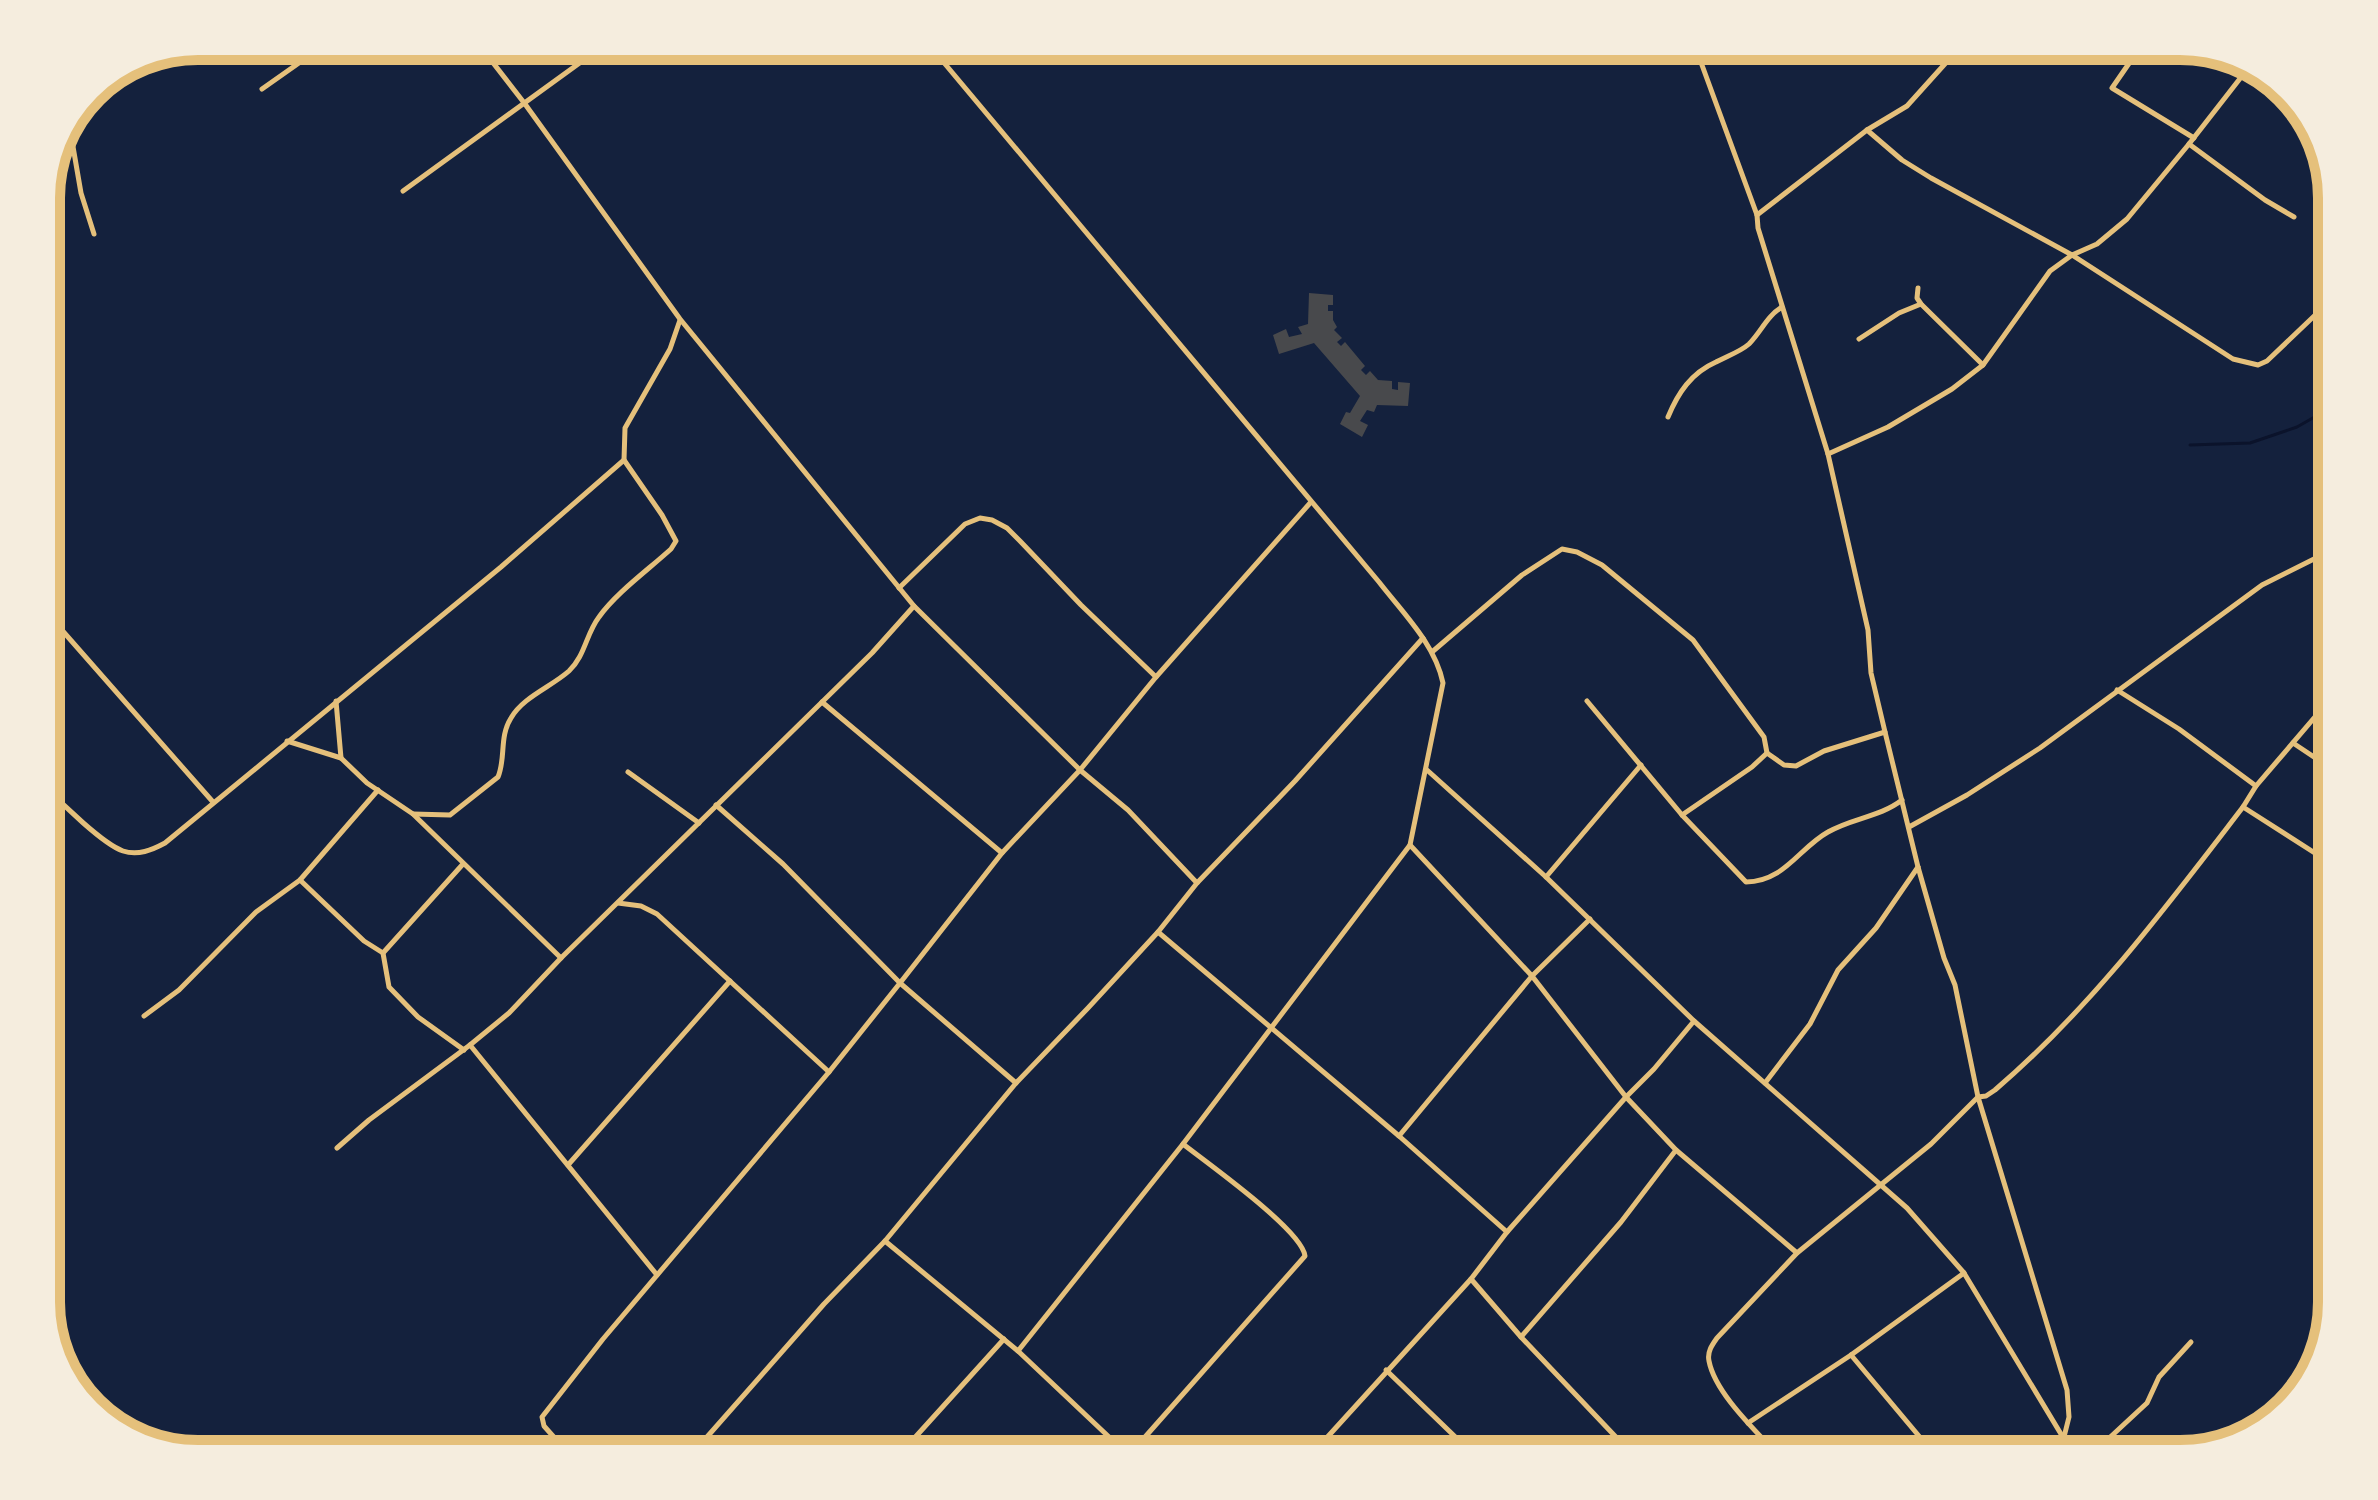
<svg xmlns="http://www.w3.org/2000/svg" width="2378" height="1500" viewBox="0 0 2378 1500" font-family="Commissioner,sans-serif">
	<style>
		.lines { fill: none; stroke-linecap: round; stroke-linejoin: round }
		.stream { stroke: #0b132b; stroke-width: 3 }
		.building { fill: #48494c }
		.minor { stroke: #e5c07b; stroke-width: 5 }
		.rim { fill: none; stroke: #e5c07b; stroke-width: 10 }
	</style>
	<rect width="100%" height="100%" fill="#14213d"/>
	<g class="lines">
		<path class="stream" d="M2190,445L2250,443L2297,427L2332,407"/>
	</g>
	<path class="building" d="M1309,293L1333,295V305H1328V311H1333V320L1337,327L1334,330L1342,338L1337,342L1341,346L1345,342L1365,366L1361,370L1366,375L1370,371L1378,380L1392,381V389L1398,390V382L1410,383L1408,406L1377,405L1374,412L1367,410L1360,421L1368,425L1362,437L1340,424L1346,412L1350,413L1360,396L1314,343L1279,354L1273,335L1286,329L1289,337L1302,334L1298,327L1308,324Z"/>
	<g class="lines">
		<g class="minor">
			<path d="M480,46L525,104L680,319L914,606L1080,770L1128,810L1197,883"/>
			<path d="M930,46L1379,582C1403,613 1435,644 1443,683L1410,845L1183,1144L1018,1351"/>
			<path d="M1695,46L1757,215L1758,228L1828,454L1868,630L1871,673L1885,732L1918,867L1944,958L1955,985L1978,1097L2067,1390L2069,1417L2064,1437"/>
			<path d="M2141,46L2112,88L2194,138"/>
			<path d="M262,89L323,46"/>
			<path d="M1867,130L1902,160L1931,178L2072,255L2233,359L2258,365L2267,361L2332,299"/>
			<path d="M71,135L81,193L94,234"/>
			<path d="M2189,144L2265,200L2294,217"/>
			<path d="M403,191L603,46"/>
			<path d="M1757,215L1867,130L1907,106L1961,46"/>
			<path d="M1918,288L1917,298L1921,304L1983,365"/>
			<path d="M1859,339L1899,313L1921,304"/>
			<path d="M1668,417C1678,393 1691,373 1716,362C1727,356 1740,352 1749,344C1761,332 1767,316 1782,307"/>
			<path d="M1828,454L1888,427L1952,389L1983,365L2050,271L2072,255L2097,244L2127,219L2189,144L2249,67"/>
			<path d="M46,455L54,483L46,510"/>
			<path d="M899,588L965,524L980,518L992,520L1007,528L1020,541L1081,605L1156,677"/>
			<path d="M46,612L213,802"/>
			<path d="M1432,652L1522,575L1562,549L1577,552L1602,565L1693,640L1764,737L1767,753"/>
			<path d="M2117,690L2179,729L2256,786"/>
			<path d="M336,701L341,758L367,783L413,814L561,958"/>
			<path d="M1587,701L1682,815L1746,882C1784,882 1799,848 1828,832C1852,818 1880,817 1902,800"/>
			<path d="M822,702L1002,853"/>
			<path d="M287,741L341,758"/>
			<path d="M2293,743L2332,769"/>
			<path d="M1427,770L1546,877L1694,1021L1907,1208L1964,1273L2073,1454"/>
			<path d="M628,772L699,823"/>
			<path d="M46,787C62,804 103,844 123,851C138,856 152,850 165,843L501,567L624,460"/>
			<path d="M2243,807L2332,864"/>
			<path d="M413,814L450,815L498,777C506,758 499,737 511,718C523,697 551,687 569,671C585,656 586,634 599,617C616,593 648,570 671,549L676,541L662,515L624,460L625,428L670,349L680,320"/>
			<path d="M1682,815L1752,767L1767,753L1784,765L1796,766L1824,751L1885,732"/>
			<path d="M1909,827L1967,795L2040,748L2262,585L2332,550"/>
			<path d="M1410,845L1532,976L1626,1097L1676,1150L1797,1253"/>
			<path d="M463,864L383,953L389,987L418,1017L464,1050"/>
			<path d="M1546,877L1641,765"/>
			<path d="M300,880L364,941L383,953"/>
			<path d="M618,903L641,906L657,914L829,1072"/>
			<path d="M1158,932L1399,1136L1507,1232"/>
			<path d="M144,1016L179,990L256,912L300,880L378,790"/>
			<path d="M470,1045L657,1275"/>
			<path d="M1016,1083L900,983L1002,853L1080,770L1156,677L1311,502"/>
			<path d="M1765,1083L1810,1024L1838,970L1876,928L1918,867"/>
			<path d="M1399,1136L1532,976L1590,919"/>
			<path d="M337,1148L369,1120L470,1045L509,1013L561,958L872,653L914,606"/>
			<path d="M568,1165L730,981"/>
			<path d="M885,1241L1018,1351L1127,1454"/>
			<path d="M1471,1279L1521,1337L1632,1454"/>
			<path d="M1521,1337L1621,1222L1676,1150"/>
			<path d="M1851,1355L1934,1454"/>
			<path d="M1386,1370L1473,1454"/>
			<path d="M1748,1423L1851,1355L1964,1273"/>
			<path d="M560,1444L544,1426L542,1417L603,1339L829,1072L900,983L783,864L716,805"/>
			<path d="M692,1454L824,1304L885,1241L1016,1083L1088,1008L1158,932L1197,883L1295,781L1423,638"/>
			<path d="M900,1454L1004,1339"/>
			<path d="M1130,1454L1305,1256C1302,1230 1207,1163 1183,1144"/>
			<path d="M1312,1454L1471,1279L1507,1232L1626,1097L1654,1069L1694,1021"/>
			<path d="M1777,1454C1756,1431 1715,1393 1709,1361C1707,1352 1712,1345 1717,1338L1797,1253L1931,1144L1978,1097L1986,1096L1995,1090C2091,1008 2166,907 2243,807L2256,786L2332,697"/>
			<path d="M2092,1454L2147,1403L2159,1377L2191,1342"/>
		</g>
	</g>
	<path d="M0 0H2378V1500H0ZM198 60H2180A138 138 0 0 1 2318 198V1302A138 138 0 0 1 2180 1440H198A138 138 0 0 1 60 1302V198A138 138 0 0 1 198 60Z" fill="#f5edde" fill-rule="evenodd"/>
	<path class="rim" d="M198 60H2180A138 138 0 0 1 2318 198V1302A138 138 0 0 1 2180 1440H198A138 138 0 0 1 60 1302V198A138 138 0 0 1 198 60Z"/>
</svg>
